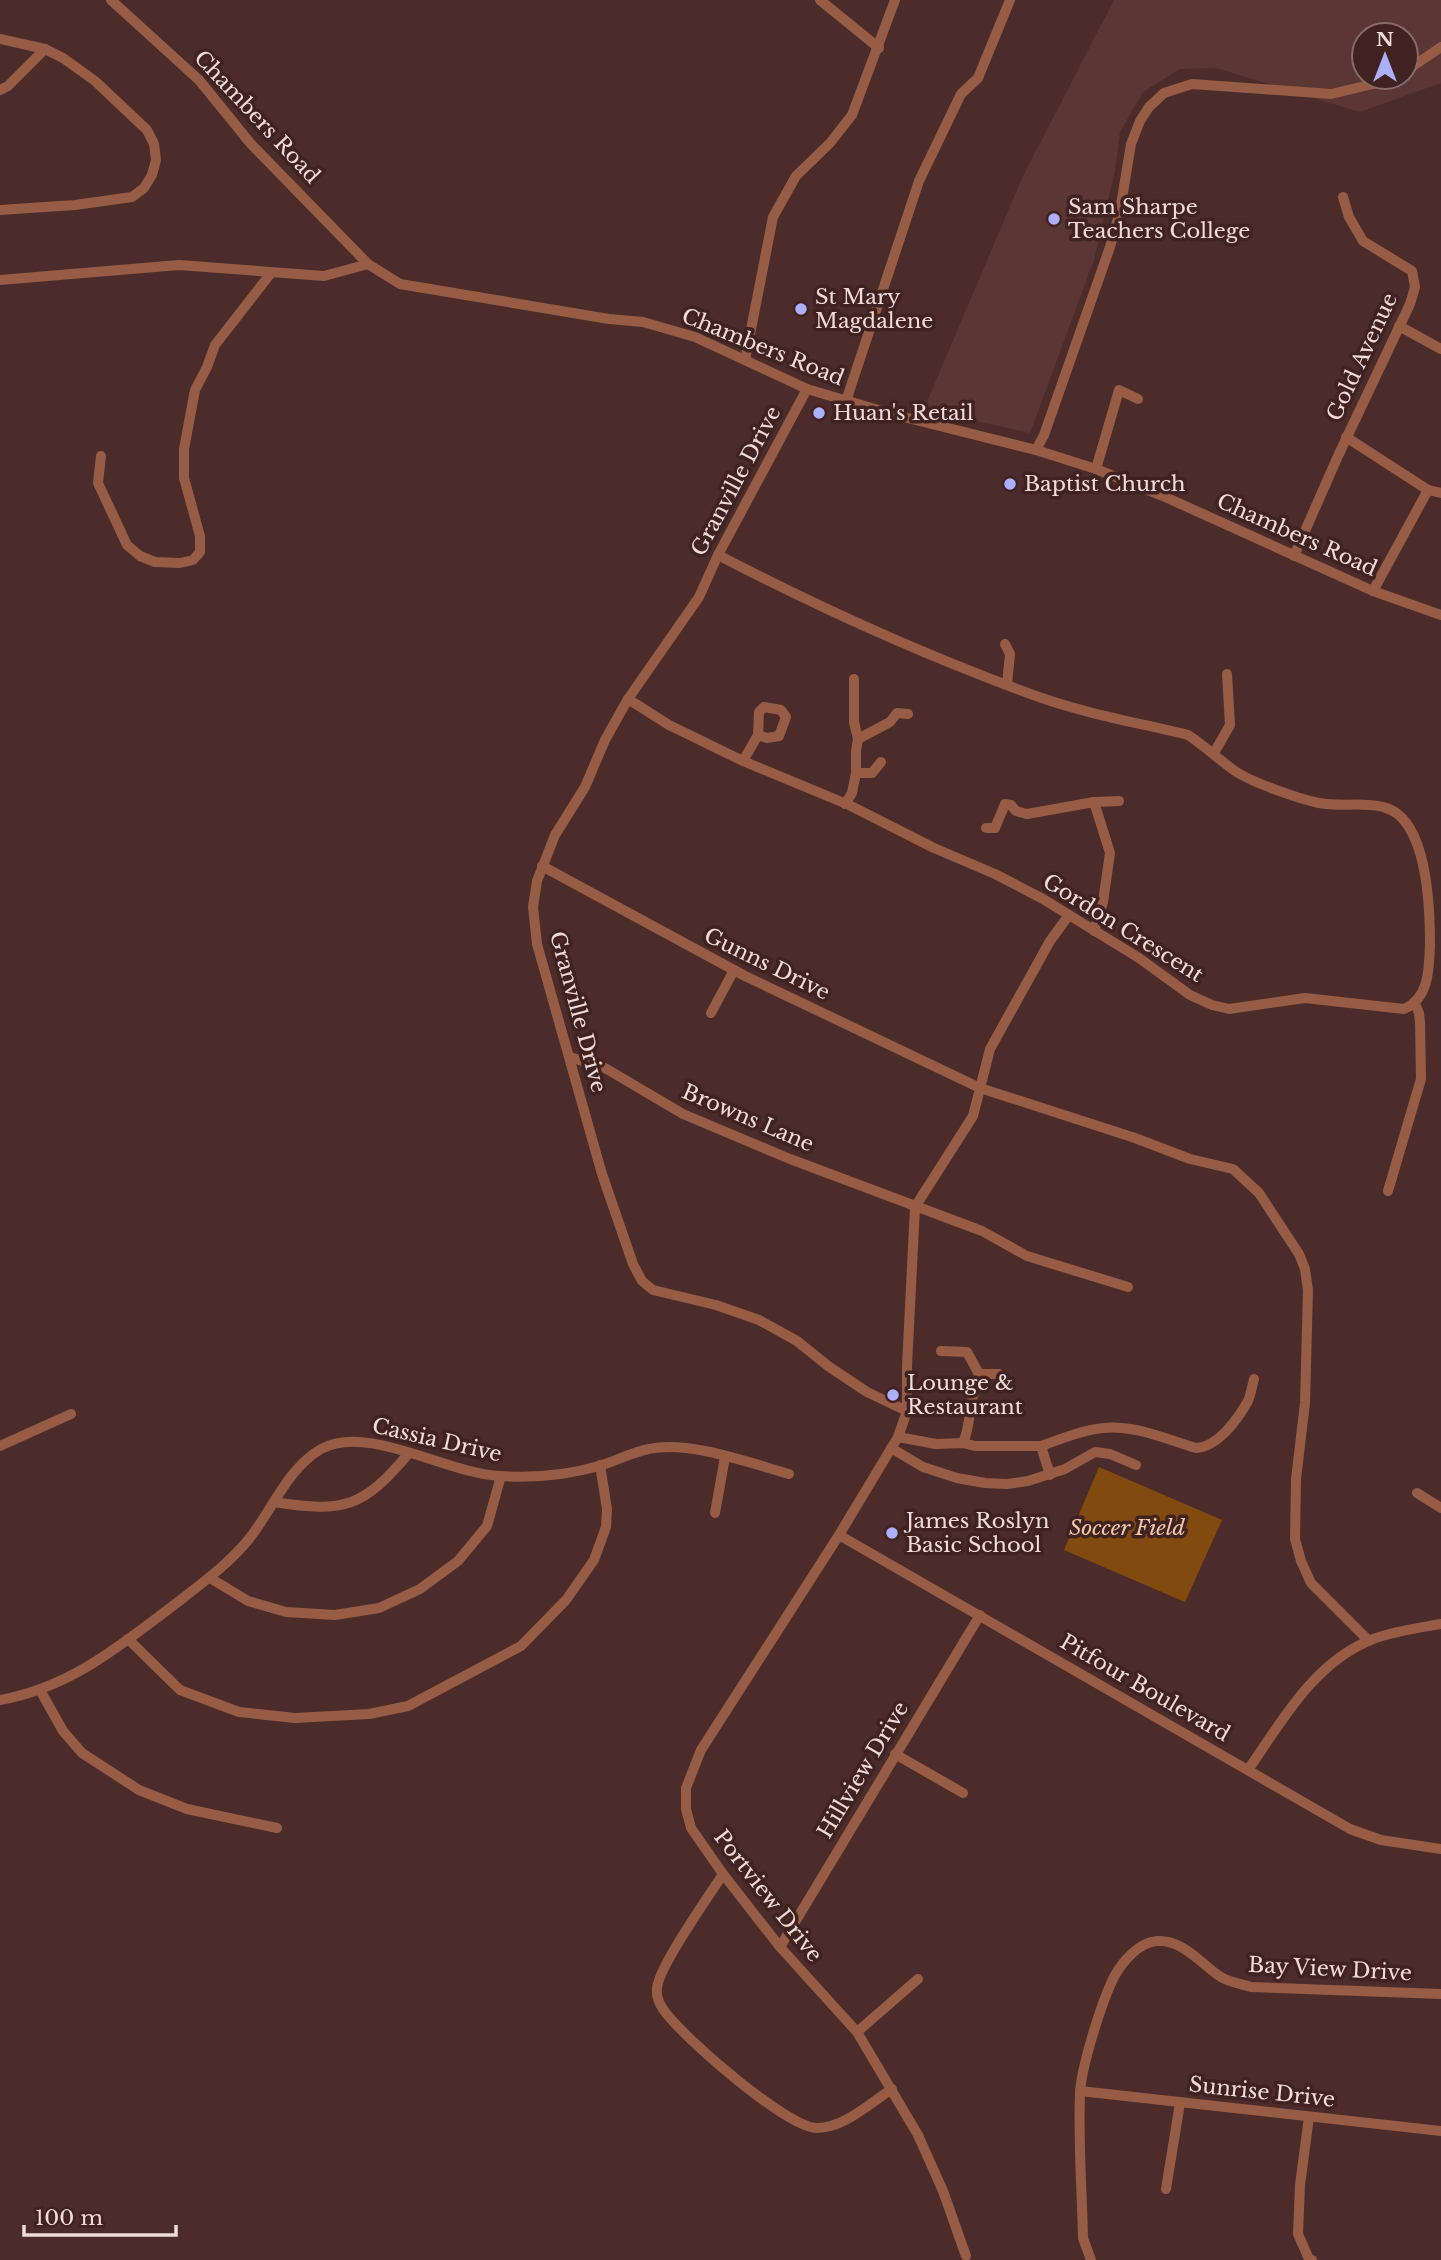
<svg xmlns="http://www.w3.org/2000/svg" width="1441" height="2260" viewBox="0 0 1441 2260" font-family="'Libre Baskerville',serif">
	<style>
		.built { fill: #5b3635; fill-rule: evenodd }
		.park { fill: #814b10 }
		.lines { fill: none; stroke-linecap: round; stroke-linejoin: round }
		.minor { stroke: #965c45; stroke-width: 10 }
		.poi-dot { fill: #acaffb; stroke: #402221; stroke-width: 2.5 }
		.labels { text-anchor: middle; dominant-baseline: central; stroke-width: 7; stroke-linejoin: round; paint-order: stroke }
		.street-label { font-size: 21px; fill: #f0dbda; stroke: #402221 }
		.poi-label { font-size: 21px; fill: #f0dbda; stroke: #402221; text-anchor: start }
		.park-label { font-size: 21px; font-style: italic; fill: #f2caa9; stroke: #402221 }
	</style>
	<rect width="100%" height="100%" fill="#4b2c2b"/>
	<path class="built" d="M1114,0H1441V83L1360,112L1216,68L1180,69L1143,92L1120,132L1115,171L1094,260L1030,433L924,409L1022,178ZM1364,35H1406V77H1364Z"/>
	<path class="park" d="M1099,1467L1222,1520L1185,1602L1064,1550Z"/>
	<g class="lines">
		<g class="minor">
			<path d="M111,0L199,80L251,144L368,264L400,284L609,319L643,322L695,337L807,389L892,414L1036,450L1096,469L1163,496L1373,591L1441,615"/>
			<path d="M820,0L879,48"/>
			<path d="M0,39L45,49L63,58L95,81L147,130L154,144L156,160L152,175L144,188L132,197L75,205L0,210"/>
			<path d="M1406,71L1441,47"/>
			<path d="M0,90L8,86L45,49"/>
			<path d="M0,280L179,265L324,276L368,264"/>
			<path d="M1399,326L1441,349"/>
			<path d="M745,360L773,217L796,176L830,143L852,115L895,0"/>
			<path d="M807,389L718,555L699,597L628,699L605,740L585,787L555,835L537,881L533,907L537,944L602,1174L633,1264L642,1281L653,1290L716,1305L759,1320L797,1341L828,1366L867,1392L907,1411"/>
			<path d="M846,401L919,181L961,94L978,78L1010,0"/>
			<path d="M1346,437L1428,490L1441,493"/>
			<path d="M1036,450L1044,435L1110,247L1120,211L1131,144L1140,121L1149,107L1164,93L1192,84L1331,94L1386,81L1394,77"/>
			<path d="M101,456L98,483L127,545L140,556L155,562L180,563L193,560L200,552V536L184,478V449L195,390L207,367L215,345L271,273"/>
			<path d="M1096,469L1119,390L1138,399"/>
			<path d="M1294,556L1338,456L1410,304L1415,287L1412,271L1363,241L1349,217L1343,197"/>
			<path d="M1373,591L1428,490"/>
			<path d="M1005,644L1010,654L1007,684"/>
			<path d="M854,679V722L858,739"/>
			<path d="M628,699L669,725L743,761L849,805L934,848L995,874L1043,899L1139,958L1190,995L1212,1005L1229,1009L1305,998L1404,1009C1429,998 1429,970 1430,945C1430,909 1428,817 1383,807C1363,802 1340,807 1319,803C1299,799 1251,782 1235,771C1218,759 1205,746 1188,735C1139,723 1087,714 1039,697C928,657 822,609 718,555"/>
			<path d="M1214,753L1230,725L1227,674"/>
			<path d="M743,761L758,735L767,738L779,736L786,717L781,710L764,707L759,712L758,735"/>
			<path d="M856,773V751L858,739L890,722L897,713L908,714"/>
			<path d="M1094,802L1119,801"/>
			<path d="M845,804L852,793L856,773H872L881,762"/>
			<path d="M986,828H995L1005,804L1011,805L1016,811L1027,814L1094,802L1110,853L1103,902L1094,931"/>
			<path d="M542,866L745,976L980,1088L1135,1138L1190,1159L1233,1169L1259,1193L1299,1254L1305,1269L1308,1290L1305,1403L1296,1479L1295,1539L1301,1561L1311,1583L1369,1641"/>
			<path d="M711,1013L734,970"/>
			<path d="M570,1057L605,1068L683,1114L790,1159L982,1231L1027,1256L1128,1287"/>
			<path d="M1388,1191L1421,1079L1420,1022L1419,1013L1415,1004"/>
			<path d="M941,1351L967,1352L979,1374"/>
			<path d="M898,1437L936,1444L963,1443L975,1446H1041"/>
			<path d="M963,1443C970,1427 969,1412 973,1396C976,1388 979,1382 979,1374H999"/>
			<path d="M0,1446L71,1414"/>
			<path d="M891,1448L923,1467L957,1478L985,1483L1007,1484L1028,1481L1065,1469L1095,1452L1110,1454L1136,1465"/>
			<path d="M1050,1475L1041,1446C1067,1437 1094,1425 1122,1428C1147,1430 1172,1441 1196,1448C1218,1447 1238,1419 1248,1401C1251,1394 1252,1386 1254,1379"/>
			<path d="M1417,1493L1441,1508"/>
			<path d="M274,1502C344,1513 363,1508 409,1453"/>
			<path d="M715,1513L725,1457"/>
			<path d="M839,1535L1350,1829L1381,1840L1441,1849"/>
			<path d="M210,1578L248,1601L286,1612L335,1615L379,1608L420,1589L458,1561L487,1526L501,1476"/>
			<path d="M128,1639L180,1690L239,1712L295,1718L369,1714L408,1706L521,1646L566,1600L594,1560L606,1527L607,1509L600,1465"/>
			<path d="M40,1690L63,1731L82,1753L139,1790L187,1809L277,1828"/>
			<path d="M0,1700C68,1688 116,1649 170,1608C197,1587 227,1566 249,1539C272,1510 288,1468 321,1449C367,1423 448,1474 500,1476C533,1478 568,1475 599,1466C616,1461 632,1452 649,1449C688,1440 750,1463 789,1474"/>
			<path d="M895,1754L963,1793"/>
			<path d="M1248,1770C1282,1721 1314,1662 1373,1639C1395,1631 1418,1628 1441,1624"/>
			<path d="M723,1874C709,1896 657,1969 657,1989C656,1996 659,2003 663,2009C681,2036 787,2128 817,2128C844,2128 870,2103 892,2089"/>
			<path d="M780,1947L980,1615"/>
			<path d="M857,2032L918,1979"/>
			<path d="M1080,2091L1441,2131"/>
			<path d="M1309,2117L1300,2185L1298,2234L1309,2259L1312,2260"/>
			<path d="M1166,2189L1180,2103"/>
			<path d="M966,2256L943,2191L918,2135L857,2032L780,1947L723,1874L691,1828L686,1809V1788L701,1750L839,1535L898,1437L907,1411V1366L915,1207L973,1116L990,1049L1050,941L1069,915"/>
			<path d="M1091,2260L1083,2238C1082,2190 1078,2142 1080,2094C1081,2067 1102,2001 1114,1977C1122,1962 1139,1942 1157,1941C1183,1939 1202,1965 1221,1977C1229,1982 1241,1984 1251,1987L1441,1994"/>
		</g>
	</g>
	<g class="poi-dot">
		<circle cx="1054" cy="219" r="7"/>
		<circle cx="801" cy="309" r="7"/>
		<circle cx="819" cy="413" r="7"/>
		<circle cx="1010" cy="484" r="7"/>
		<circle cx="893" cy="1395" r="7"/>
		<circle cx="892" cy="1533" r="7"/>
	</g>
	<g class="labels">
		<g class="street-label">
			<text transform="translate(257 117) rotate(47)">Chambers Road</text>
			<text transform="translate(763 347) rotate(22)">Chambers Road</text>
			<text transform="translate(1362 357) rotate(-65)">Gold Avenue</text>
			<text transform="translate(736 481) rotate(-62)">Granville Drive</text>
			<text transform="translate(1297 535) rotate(24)">Chambers Road</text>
			<text transform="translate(1123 928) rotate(32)">Gordon Crescent</text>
			<text transform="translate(767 964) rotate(26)">Gunns Drive</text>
			<text transform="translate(578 1012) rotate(75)">Granville Drive</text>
			<text transform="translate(748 1118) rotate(23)">Browns Lane</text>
			<text transform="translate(437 1440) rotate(13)">Cassia Drive</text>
			<text transform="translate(1145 1688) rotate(30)">Pitfour Boulevard</text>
			<text transform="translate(863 1770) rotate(-59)">Hillview Drive</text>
			<text transform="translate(768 1896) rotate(52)">Portview Drive</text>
			<text transform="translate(1330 1969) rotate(3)">Bay View Drive</text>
			<text transform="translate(1262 2092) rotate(6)">Sunrise Drive</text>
		</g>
		<g class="poi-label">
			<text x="1068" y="207">Sam Sharpe<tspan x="1068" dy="24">Teachers College</tspan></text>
			<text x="815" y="297">St Mary<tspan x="815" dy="24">Magdalene</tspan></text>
			<text x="833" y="413">Huan's Retail</text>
			<text x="1024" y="484">Baptist Church</text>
			<text x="907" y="1383">Lounge &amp;<tspan x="907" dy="24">Restaurant</tspan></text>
			<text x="906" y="1521">James Roslyn<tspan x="906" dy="24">Basic School</tspan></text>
		</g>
		<g class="park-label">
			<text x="1127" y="1528">Soccer Field</text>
		</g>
	</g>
	<g transform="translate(1385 56)"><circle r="33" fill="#402221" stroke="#866c6b" stroke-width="2"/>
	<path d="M0-5L12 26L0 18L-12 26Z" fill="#acaffb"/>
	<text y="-10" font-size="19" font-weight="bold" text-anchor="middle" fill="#f0dbda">N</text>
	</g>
	<path d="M24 2225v10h152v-10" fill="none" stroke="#f0dbda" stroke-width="3.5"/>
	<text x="35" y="2225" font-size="21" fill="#f0dbda" stroke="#402221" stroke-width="5" paint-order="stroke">100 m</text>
</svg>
